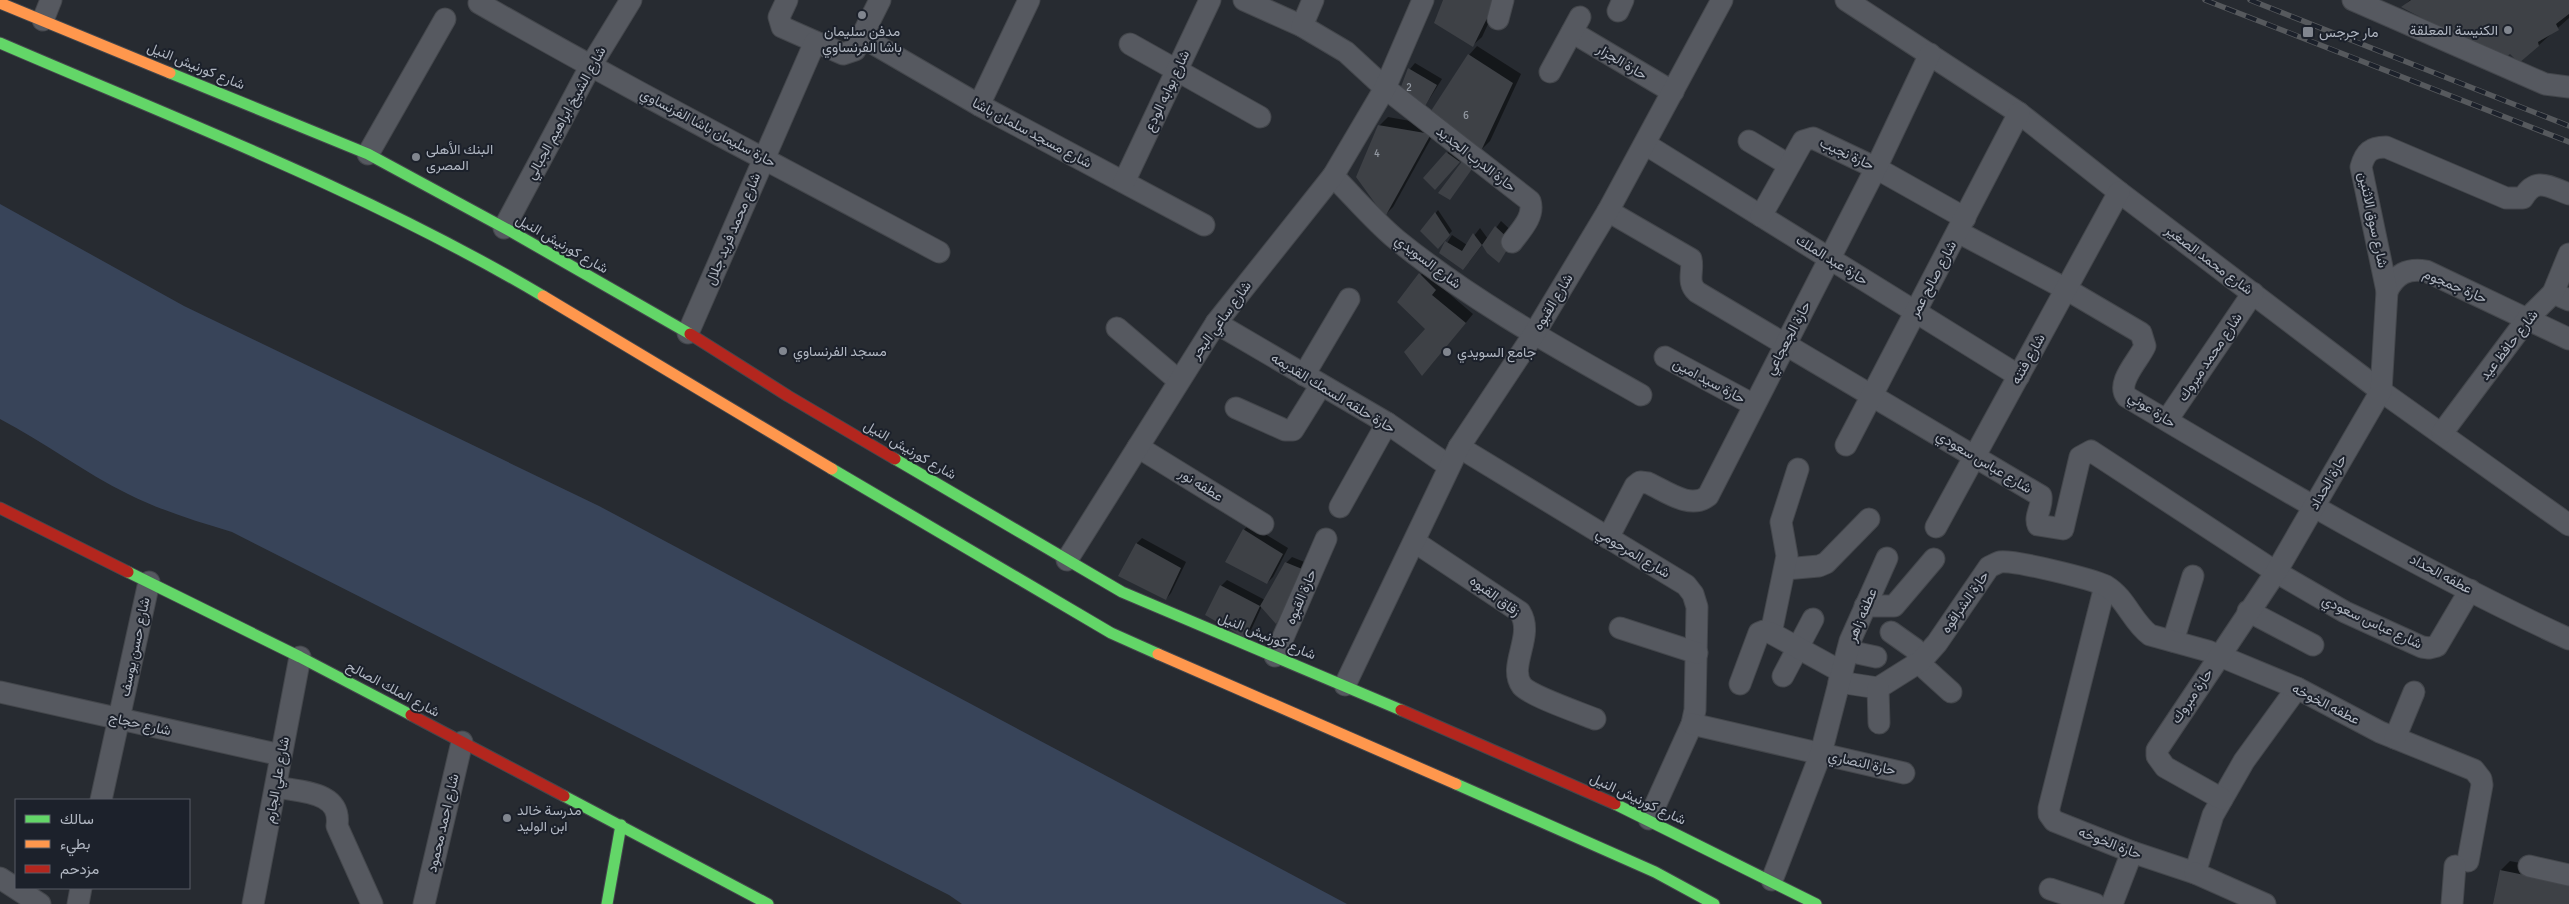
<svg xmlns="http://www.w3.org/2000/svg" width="2569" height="904" viewBox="0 0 2569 904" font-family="Signika,Vazirmatn,sans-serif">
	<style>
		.water { fill: #384459 }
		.shadow { fill: #0007 }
		.building { fill: #3e4146 }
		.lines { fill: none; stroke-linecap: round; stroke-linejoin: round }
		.street-casing { stroke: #44474c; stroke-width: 23 }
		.fast-casing { stroke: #44474c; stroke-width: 13 }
		.slow-casing { stroke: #44474c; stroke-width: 13 }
		.jam-casing { stroke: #44474c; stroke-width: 13 }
		.street { stroke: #565960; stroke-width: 21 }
		.fast { stroke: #63d668; stroke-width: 11 }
		.slow { stroke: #ff974d; stroke-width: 11 }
		.jam { stroke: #b3261e; stroke-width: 11 }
		.rail-casing { stroke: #56595d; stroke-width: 5.5 }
		.rail { stroke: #1c212b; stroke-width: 4; stroke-dasharray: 11; stroke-linecap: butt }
		.poi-dot { fill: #81868f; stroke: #1c212b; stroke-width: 2 }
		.labels { text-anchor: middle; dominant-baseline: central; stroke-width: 4; stroke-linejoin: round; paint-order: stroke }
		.number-label { font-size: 11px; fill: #949aa3 }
		.poi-label { font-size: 14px; fill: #b1b7c2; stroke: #1c212b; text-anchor: start }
		.street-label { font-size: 14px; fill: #b1b7c2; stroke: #1c212b }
	</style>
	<rect width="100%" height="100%" fill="#272b31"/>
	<path class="water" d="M0,204L184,306L599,506L1347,904H962L949,895L232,532C196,521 162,511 128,494C85,473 44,442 0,419Z"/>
	<g class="shadow">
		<path d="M1444,0H1499L1482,37L1473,45Z"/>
		<path d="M2410,0H2569V18L2539,45L2511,52L2403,7Z"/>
		<path d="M1477,46L1521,74L1490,141L1481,150L1469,55Z"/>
		<path d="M1415,63L1442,79L1423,109L1410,69Z"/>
		<path d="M1388,117L1438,126L1393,207L1385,215L1379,126Z"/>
		<path d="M1453,147L1465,155L1440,183L1425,178Z"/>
		<path d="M1438,210L1452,231L1438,247L1422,231Z"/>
		<path d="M1501,221L1517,236L1499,261L1483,244L1469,262L1441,253L1452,235L1467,245L1480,228L1488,239Z"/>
		<path d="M1429,265L1440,286L1473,314L1430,366L1427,329L1399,302Z"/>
		<path d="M1249,524L1288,548L1273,577L1267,583L1244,530Z"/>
		<path d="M1142,538L1186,562L1171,593L1166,599L1120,576L1137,543Z"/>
		<path d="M1292,557L1312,565L1276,622L1262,606L1251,630L1245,636L1207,615L1221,586L1227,580L1265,600L1286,563Z"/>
		<path d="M2510,861L2569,873V904H2494L2501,870Z"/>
	</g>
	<g class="building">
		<path d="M1443,0H1496L1473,47L1434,23Z"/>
		<path d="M2411,0H2569V14L2556,24L2559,30L2538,42L2539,46L2519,63L2510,54L2502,60L2401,7Z"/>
		<path d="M1468,54L1513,83L1481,151L1429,114Z"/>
		<path d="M1408,68L1437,85L1423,110L1399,92Z"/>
		<path d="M1378,125L1431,134L1385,217L1356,177Z"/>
		<path d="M1446,152L1460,162L1435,190L1423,178Z"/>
		<path d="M1463,160L1472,169L1450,200L1438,193Z"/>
		<path d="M1435,212L1450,235L1438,249L1420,231Z"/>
		<path d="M1495,226L1512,242L1499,263L1487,253L1482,245Z"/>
		<path d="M1473,233L1482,245L1463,270L1439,253L1445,241L1462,251Z"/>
		<path d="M1419,273L1436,290L1432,295L1466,323L1422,376L1404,352L1425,329L1397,302Z"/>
		<path d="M1243,529L1283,554L1267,584L1225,562Z"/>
		<path d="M1136,543L1181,568L1166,600L1118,576Z"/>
		<path d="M1285,562L1307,571L1276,624L1260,606Z"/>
		<path d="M1220,585L1260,606L1245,638L1205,615Z"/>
		<path d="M2500,870L2569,884V904H2493Z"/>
	</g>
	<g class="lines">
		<defs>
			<g id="street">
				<path d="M787,0L779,17L782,27L843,54L855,50L880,0"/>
				<path d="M1244,0L1302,26L1346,52L1385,88L1530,201C1535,216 1521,230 1512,242"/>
				<path d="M1846,0L2019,113L2119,192L2381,391L2569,525"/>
				<path d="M2353,0L2545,84L2569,87"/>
				<path d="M479,3C630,90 785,169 939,252"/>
				<path d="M1618,11L1623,0"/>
				<path d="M1498,19L1503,0"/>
				<path d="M43,20L51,0"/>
				<path d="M1302,26L1313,0"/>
				<path d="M1572,32L1673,92"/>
				<path d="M862,37L979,105L1204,225"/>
				<path d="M1130,44L1260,117"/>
				<path d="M1550,72L1580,17"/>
				<path d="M979,105L1029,0"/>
				<path d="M1749,141L1789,165"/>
				<path d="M1645,144L2019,376"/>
				<path d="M368,154L445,19"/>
				<path d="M1333,176C1354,197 1374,221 1397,240C1472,301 1558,348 1641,395"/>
				<path d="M1124,182L1210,0"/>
				<path d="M1608,211L1691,259C1694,271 1686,282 1697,292L2041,496C2043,506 2034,516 2038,525L2063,529L2080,457L2091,451L2276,572L2345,612L2422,647L2429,648L2437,646L2470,590"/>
				<path d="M1761,216L1803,141L1813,138L1876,168L1965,218"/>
				<path d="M504,228L590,67L631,0"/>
				<path d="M1958,232L2066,289L2141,333L2145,346C2139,360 2115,383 2127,397C2271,483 2417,569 2569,639"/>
				<path d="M2387,291C2396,274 2407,268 2426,271L2569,339"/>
				<path d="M2553,293L2569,300"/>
				<path d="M1216,323L1387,423L1449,466"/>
				<path d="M1117,328L1179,381"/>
				<path d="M688,333L815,42"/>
				<path d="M1665,357L1754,405"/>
				<path d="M1304,375L1349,299"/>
				<path d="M1236,408L1285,430H1293L1321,385"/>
				<path d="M2167,420L2253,293"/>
				<path d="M2442,433L2528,318L2553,293L2569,254"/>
				<path d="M1846,445L2019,113"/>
				<path d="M1138,447L1263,524"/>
				<path d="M1459,447L1686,585L1693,594L1697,607L1695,710L1692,724L1649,819"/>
				<path d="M1340,507L1387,423"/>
				<path d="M1936,527L2119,192"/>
				<path d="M1608,538L1635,486L1640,482L1648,483C1666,491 1690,510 1708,496L1876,168L1930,54"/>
				<path d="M1415,542L1520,612C1535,636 1507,666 1522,686C1531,696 1580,713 1595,719"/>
				<path d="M1067,560L1216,323L1333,176L1385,88L1423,0"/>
				<path d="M1785,569L1819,566L1826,563L1869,519"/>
				<path d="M2105,586L2049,808V814L2054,821L2132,852L2195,873L2213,815L2244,761L2297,688"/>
				<path d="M1865,606H1894L1934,559"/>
				<path d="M2248,611L2313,645"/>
				<path d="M1620,628L1697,653"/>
				<path d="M1891,632L1915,649L1921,661"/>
				<path d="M1771,633L1787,556L1781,522L1798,469"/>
				<path d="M2173,641L2193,576"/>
				<path d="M1848,651L1876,657"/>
				<path d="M1275,656L1326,539"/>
				<path d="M1919,663L1951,692"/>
				<path d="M1783,676L1813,619"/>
				<path d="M1839,682L1878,688L1921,661L1937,643L1989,567C1993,565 1997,563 2000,562C2015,560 2092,579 2106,586C2126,598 2132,622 2150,635L2208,651L2297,688L2380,732L2474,770L2481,779L2482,785L2468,861"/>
				<path d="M1740,684L1759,633L1764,631L1771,633L1842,672"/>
				<path d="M1345,685L1459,447L1534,334L1608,211L1722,0"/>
				<path d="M1878,688L1879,723"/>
				<path d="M0,692L281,755"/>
				<path d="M1692,724L1904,773"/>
				<path d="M2395,738L2414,692"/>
				<path d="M276,787C301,792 342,791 337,826L372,904"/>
				<path d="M2222,799L2165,767L2157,756V750L2276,572L2381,391L2387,291L2361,167C2365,152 2371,147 2386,147L2506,198H2523C2536,176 2549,187 2569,194"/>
				<path d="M101,800L149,582"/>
				<path d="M2529,866L2569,875"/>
				<path d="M2195,873L2265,904"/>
				<path d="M0,878L40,904"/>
				<path d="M1772,880L1821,753L1850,641L1887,558"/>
				<path d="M2050,889L2095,904"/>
				<path d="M78,904L81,888"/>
				<path d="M253,904L300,657"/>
				<path d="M424,904L462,742"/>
				<path d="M2112,904L2132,852"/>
				<path d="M2452,904L2455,866"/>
			</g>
			<g id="fast">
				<path d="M0,43C183,122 371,194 543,296"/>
				<path d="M170,73L368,154L512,232L690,334"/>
				<path d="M895,459L1122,592L1401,710"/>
				<path d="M832,469L1111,633L1158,654"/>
				<path d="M128,572L300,657L411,715"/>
				<path d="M1456,784L1655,872L1714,904"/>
				<path d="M564,796L768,904"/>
				<path d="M1615,804L1816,904"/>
				<path d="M607,904L621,825"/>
			</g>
			<g id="slow">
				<path d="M0,3L170,73"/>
				<path d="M543,296L832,469"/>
				<path d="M1158,654L1456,784"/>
			</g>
			<g id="jam">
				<path d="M690,334L788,396L895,459"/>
				<path d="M0,508L128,572"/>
				<path d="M1401,710L1615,804"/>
				<path d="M411,715L564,796"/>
			</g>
		</defs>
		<use href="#street" class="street-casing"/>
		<use href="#fast" class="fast-casing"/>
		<use href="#slow" class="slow-casing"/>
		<use href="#jam" class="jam-casing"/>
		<use href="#street" class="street"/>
		<use href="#fast" class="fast"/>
		<use href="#slow" class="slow"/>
		<use href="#jam" class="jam"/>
		<defs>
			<g id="rail">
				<path d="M2205,0L2569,142"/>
				<path d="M2250,0L2569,126"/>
			</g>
		</defs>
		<use href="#rail" class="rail-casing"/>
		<use href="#rail" class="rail"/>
	</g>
	<g class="poi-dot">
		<circle cx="862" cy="15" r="5"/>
		<circle cx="2508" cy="30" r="5"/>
		<rect x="2302" y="26" width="12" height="12" rx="2.5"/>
		<circle cx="416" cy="157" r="5"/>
		<circle cx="783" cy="351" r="5"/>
		<circle cx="1447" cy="352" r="5"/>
		<circle cx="507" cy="818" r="5"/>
	</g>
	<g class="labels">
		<g class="number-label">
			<text x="1409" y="87">2</text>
			<text x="1466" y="115">6</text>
			<text x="1377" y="153">4</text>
		</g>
		<g class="poi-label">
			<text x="2498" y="30" text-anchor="end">الكنيسة المعلقة</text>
			<text x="862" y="31" text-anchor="middle">مدفن سليمان<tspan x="862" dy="16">باشا الفرنساوي</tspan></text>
			<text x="2319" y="32">مار جرجس</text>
			<text x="426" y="149">البنك الأهلى<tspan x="426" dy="16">المصرى</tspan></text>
			<text x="793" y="351">مسجد الفرنساوي</text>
			<text x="1457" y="352">جامع السويدي</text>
			<text x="517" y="810">مدرسة خالد<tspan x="517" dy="16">ابن الوليد</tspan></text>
		</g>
		<g class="street-label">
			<text transform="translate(1622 62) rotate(31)">حارة الجزار</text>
			<text transform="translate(196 66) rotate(22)">شارع كورنيش النيل</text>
			<text transform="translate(1167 91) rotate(-65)">شارع بوابه الودع</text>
			<text transform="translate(566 113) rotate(-61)">شارع الشيخ ابراهيم الجبالي</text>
			<text transform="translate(708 128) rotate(28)">حارة سليمان باشا الفرنساوي</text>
			<text transform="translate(1032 133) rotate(28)">شارع مسجد سلمان باشا</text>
			<text transform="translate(1847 154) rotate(25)">حارة نجيب</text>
			<text transform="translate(1476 159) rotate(38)">حارة الدرب الجديد</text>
			<text transform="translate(2373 220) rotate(78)">شارع سوق الاثنين</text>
			<text transform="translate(733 229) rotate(-67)">شارع محمد فريد جلال</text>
			<text transform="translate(562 244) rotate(30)">شارع كورنيش النيل</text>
			<text transform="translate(1832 260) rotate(32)">حارة عبد الملك</text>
			<text transform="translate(2209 260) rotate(37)">شارع محمد الصغير</text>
			<text transform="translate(1428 262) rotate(37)">شارع السويدي</text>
			<text transform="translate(1933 279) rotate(-62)">شارع صالح عمر</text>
			<text transform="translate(2455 286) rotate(23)">حارة جمجوم</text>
			<text transform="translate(1553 302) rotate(-59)">شارع القبوه</text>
			<text transform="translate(1221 320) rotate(-54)">شارع ساعي البحر</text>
			<text transform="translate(1788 338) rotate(-62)">حارة الجعجاعي</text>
			<text transform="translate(2509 345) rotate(-52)">شارع حافظ عيد</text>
			<text transform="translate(2210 357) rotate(-56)">شارع محمد مبروك</text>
			<text transform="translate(2028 359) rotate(-61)">شارع فتنه</text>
			<text transform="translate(1709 381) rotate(28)">حارة سيد امين</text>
			<text transform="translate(1333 393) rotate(31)">حارة حلقه السمك القديمه</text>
			<text transform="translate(2152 410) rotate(33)">حارة عوني</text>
			<text transform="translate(910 450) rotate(30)">شارع كورنيش النيل</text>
			<text transform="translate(1984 462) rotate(31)">شارع عباس سعودي</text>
			<text transform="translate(2328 482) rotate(-60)">حارة الحداد</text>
			<text transform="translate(1201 485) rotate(32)">عطفه نور</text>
			<text transform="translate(1633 553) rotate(31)">شارع المرحومي</text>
			<text transform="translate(2441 574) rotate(28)">عطفه الحداد</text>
			<text transform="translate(1495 596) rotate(36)">زقاق القبوه</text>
			<text transform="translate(1301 597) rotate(-67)">حارة القبوه</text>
			<text transform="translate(1965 602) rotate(-55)">حارة الشراقوه</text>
			<text transform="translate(1862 615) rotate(-67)">عطفه زاهر</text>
			<text transform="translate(2372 622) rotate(25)">شارع عباس سعودي</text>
			<text transform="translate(1267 636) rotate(22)">شارع كورنيش النيل</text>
			<text transform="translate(135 647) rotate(-78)">شارع حسن يوسف</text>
			<text transform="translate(393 689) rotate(28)">شارع الملك الصالح</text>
			<text transform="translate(2192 696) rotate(-56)">حارة مبروك</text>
			<text transform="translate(2326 704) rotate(27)">عطفه الخوخه</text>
			<text transform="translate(140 724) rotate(13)">شارع حجاج</text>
			<text transform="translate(1862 763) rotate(13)">حارة النصاري</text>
			<text transform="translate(277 780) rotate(-80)">شارع علي الجارم</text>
			<text transform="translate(1638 799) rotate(25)">شارع كورنيش النيل</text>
			<text transform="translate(443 823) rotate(-77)">شارع احمد محمود</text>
			<text transform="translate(2110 843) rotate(21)">حارة الخوخه</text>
		</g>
	</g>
	<rect x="15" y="799" width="175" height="90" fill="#1c212b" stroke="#585d67"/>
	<rect x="25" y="815" width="25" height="8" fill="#63d668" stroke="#585d67"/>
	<text x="60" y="824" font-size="15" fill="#b1b7c2">سالك</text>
	<rect x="25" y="840" width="25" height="8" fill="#ff974d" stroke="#585d67"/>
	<text x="60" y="849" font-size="15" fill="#b1b7c2">بطيء</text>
	<rect x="25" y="865" width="25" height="8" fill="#b3261e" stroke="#585d67"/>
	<text x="60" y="874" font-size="15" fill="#b1b7c2">مزدحم</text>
</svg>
